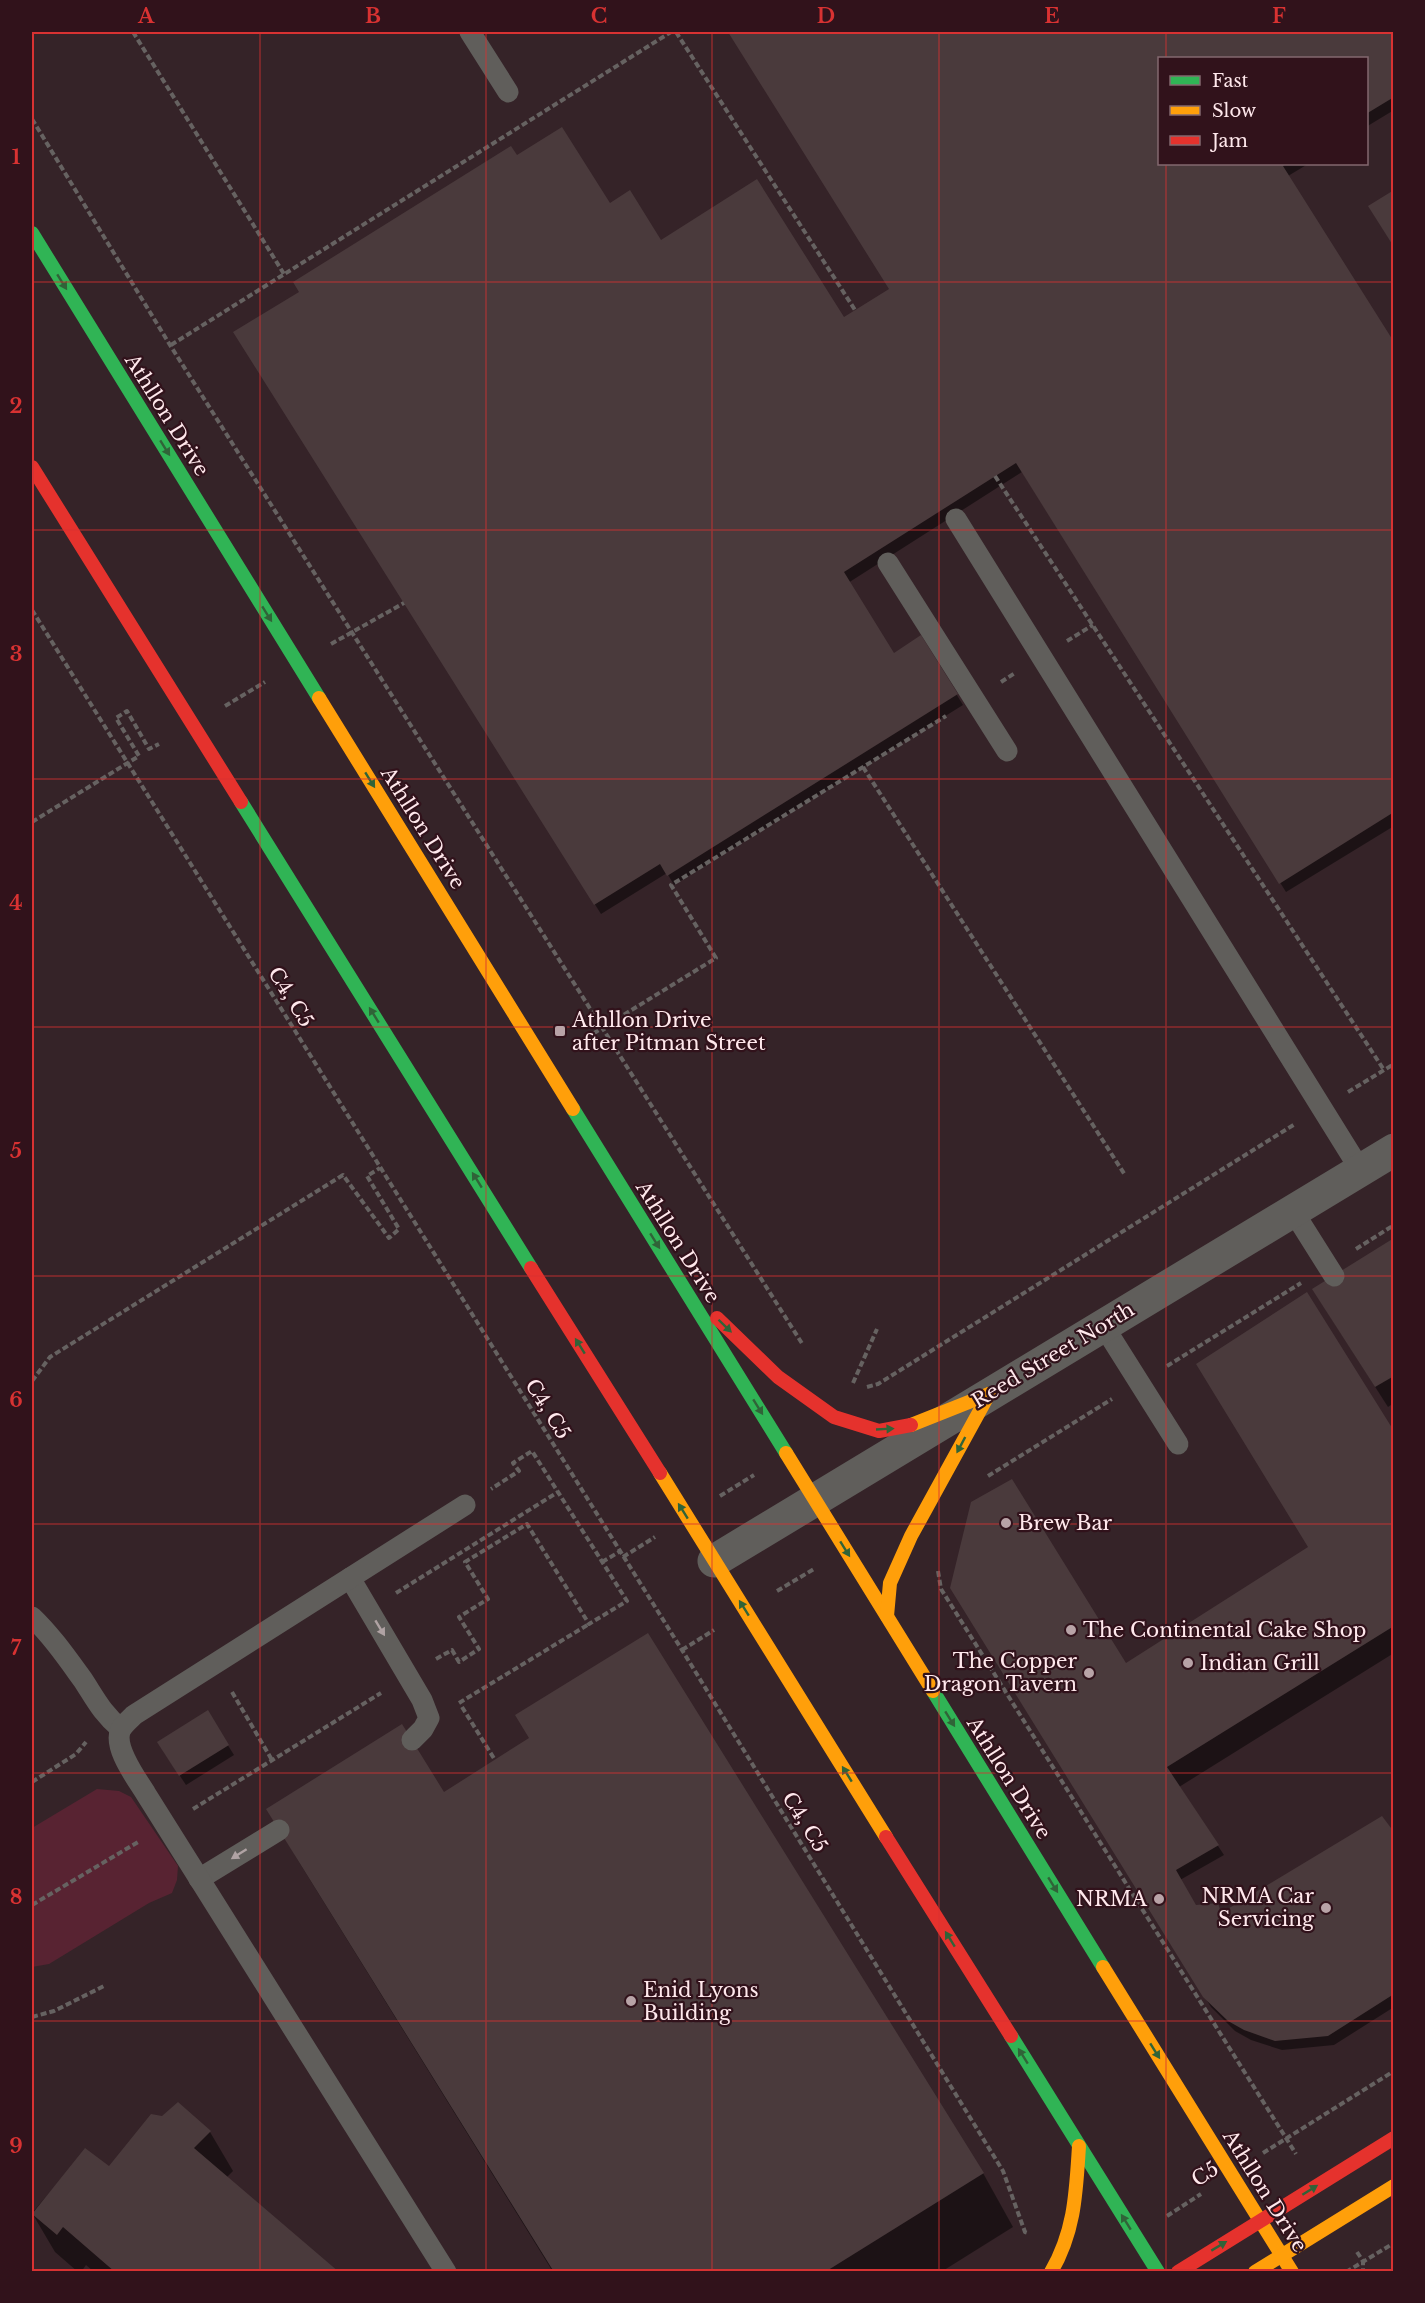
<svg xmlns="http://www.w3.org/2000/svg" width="1425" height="2303" viewBox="0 0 1425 2303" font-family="'Libre Baskerville',serif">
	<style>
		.green { fill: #582332 }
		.shadow { fill: #0007 }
		.building { fill: #4a3a3c }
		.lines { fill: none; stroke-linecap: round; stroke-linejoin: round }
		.path { stroke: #666261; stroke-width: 4; stroke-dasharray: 6 3; stroke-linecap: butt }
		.lane { stroke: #605e5b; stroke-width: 21 }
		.street { stroke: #605e5b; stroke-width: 33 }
		.fast { stroke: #30b455; stroke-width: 14 }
		.slow { stroke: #ff9f0a; stroke-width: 14 }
		.jam { stroke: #e5322d; stroke-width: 14 }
		.oneway { fill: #306338 }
		.oneway2 { fill: #b0a3a4 }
		.grid { fill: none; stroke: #d83232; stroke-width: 1.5; stroke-opacity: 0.55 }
		.poi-dot { fill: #b8a3a7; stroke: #31121b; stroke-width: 2 }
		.labels { text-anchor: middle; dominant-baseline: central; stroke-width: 4.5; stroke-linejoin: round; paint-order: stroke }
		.street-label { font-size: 20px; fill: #ffe8ec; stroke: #31121b }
		.poi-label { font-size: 20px; fill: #ffe8ec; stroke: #31121b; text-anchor: start }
		.neatline { fill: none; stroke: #d83232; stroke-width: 2 }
		.grid-label { font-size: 20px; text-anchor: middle; font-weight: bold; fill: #d83232 }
	</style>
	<rect width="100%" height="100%" fill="#352328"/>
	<path class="green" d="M97,1789L119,1791L131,1797L178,1866L177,1880L172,1893L149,1903L49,1964L32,1967V1828Z"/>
	<g class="shadow">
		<path d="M729,32H1394V110L1366,127V58H1160V164H1308L1288,176L1394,345V826L1286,892L1022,472L848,583L893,655L921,637L963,705L674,885L667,873L601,914L241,343L516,157L609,205L661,242L843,319L891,289Z"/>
		<path d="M1394,1240V1403L1388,1407L1326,1310Z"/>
		<path d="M1394,1434V1653L1179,1787L1224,1855L1180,1880L1195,1907L1217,1904L1222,1914L1394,1835V2007L1334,2045L1282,2050L1251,2040L1235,2031L1211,2007L1104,1834L1126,1665L1310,1548Z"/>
		<path d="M207,1712L234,1755L186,1785L164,1752Z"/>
		<path d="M443,1794L983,2173L1013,2227L941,2272H553L299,1862L268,1809Z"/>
		<path d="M178,2104L210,2132L233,2171L226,2178L337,2272H94L86,2265L81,2272H78L55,2252L32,2213L86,2150L110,2168Z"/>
	</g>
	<g class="building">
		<path d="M728,32H1394V97L1366,114V58H1160V164H1286L1283,166L1394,342V812L1279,884L1016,463L844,572L894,653L921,635L958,694L667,876L660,864L594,905L233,332L299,292L293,282L511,146L517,155L562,127L610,203L630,190L661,240L757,179L844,317L889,289Z"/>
		<path d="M1394,190V247L1368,206Z"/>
		<path d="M1394,1238V1376L1375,1387L1312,1289Z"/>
		<path d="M1307,1292L1394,1431V1626L1167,1767L1219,1845L1176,1870L1196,1905L1218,1903L1221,1913L1382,1816L1394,1832V1994L1328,2036L1275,2041L1244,2030L1228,2021L1203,1997L950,1588L971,1502L1012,1479L1126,1663L1308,1547L1196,1364Z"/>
		<path d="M648,1633L984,2173L825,2272H554L266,1809L402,1724L444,1792L529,1738L515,1715Z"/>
		<path d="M208,1710L229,1745L179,1776L157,1742Z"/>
		<path d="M178,2102L211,2131L194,2148L339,2272H115L63,2227L57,2235L32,2214L85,2148L109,2166L151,2114L162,2116Z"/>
	</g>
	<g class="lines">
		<g class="path">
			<path d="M133,32L284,274"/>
			<path d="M676,32L855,310"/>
			<path d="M32,119L170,345L803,1345"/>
			<path d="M171,345L671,32"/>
			<path d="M995,476L1384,1070"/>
			<path d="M32,610L682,1650L1003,2171L1025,2232L1028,2233"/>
			<path d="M1067,641L1093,625"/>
			<path d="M331,644L404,603"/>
			<path d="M1001,682L1015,673"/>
			<path d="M225,706L265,682"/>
			<path d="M863,767L1125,1175"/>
			<path d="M32,822L139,756L116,718L127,711L149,749L159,744"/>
			<path d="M578,1043L716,958L671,885L946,716"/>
			<path d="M1348,1092L1394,1064"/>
			<path d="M1356,1249L1394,1225"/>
			<path d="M1167,1366L1301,1283"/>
			<path d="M32,1381L50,1357L343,1175L389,1238L399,1229L367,1176L380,1168"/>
			<path d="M853,1383L877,1329"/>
			<path d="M867,1387L878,1384L1295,1124"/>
			<path d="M988,1476L1112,1399"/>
			<path d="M720,1496L754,1475"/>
			<path d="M623,1557L655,1537"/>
			<path d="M602,1562L619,1552"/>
			<path d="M938,1571L941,1589L1296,2154"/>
			<path d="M777,1591L814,1569"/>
			<path d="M396,1593L558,1492"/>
			<path d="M682,1650L714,1630"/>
			<path d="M436,1659L452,1650L459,1662L479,1649L459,1617L488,1599L465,1562L527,1524L589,1624L627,1601L532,1451L513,1463L519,1471L491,1489"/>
			<path d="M232,1692L272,1760"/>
			<path d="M459,1703L589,1624"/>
			<path d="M462,1707L495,1760"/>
			<path d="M32,1782L76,1754L86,1742"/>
			<path d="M193,1809L381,1693"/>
			<path d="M32,1905L138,1842"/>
			<path d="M32,2017L54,2011L106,1985"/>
			<path d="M1263,2153L1394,2071"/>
			<path d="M1167,2216L1201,2194"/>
			<path d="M1357,2252L1363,2261V2272"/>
			<path d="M1346,2272L1394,2243"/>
		</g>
		<g class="lane">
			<path d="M470,32L508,92"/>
			<path d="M956,519L1361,1171"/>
			<path d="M888,563L1007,751"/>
			<path d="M1293,1211L1334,1276"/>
			<path d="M1103,1325L1178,1444"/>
			<path d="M350,1578L422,1700L429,1718L423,1729L412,1740"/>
			<path d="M32,1617C51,1635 67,1658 83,1680C96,1700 102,1713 121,1729"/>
			<path d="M199,1879L279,1830"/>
			<path d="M446,2272L146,1794C137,1779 112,1747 121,1729C124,1724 130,1719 134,1715L465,1505"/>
		</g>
		<path class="street" d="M714,1561L1394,1150"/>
		<g class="fast">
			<path d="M32,233L319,698"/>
			<path d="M241,802L531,1268"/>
			<path d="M573,1109L786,1453"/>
			<path d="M933,1691L1103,1967"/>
			<path d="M1011,2036L1158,2272"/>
		</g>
		<g class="slow">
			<path d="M319,698L573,1109"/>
			<path d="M911,1425L989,1394"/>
			<path d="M786,1453L933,1691"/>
			<path d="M660,1473L886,1837"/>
			<path d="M887,1616L890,1583L911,1536L989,1394"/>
			<path d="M1103,1967L1292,2272"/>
			<path d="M1051,2272C1075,2231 1076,2192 1079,2146"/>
			<path d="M1255,2272L1394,2186"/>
		</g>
		<g class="jam">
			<path d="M32,467L241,802"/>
			<path d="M531,1268L660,1473"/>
			<path d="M717,1318L778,1377L834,1417L879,1431L911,1425"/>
			<path d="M886,1837L1011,2036"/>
			<path d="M1178,2272L1394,2138"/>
		</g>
	</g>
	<defs><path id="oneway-solid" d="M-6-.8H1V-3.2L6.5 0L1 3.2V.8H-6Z" transform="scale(1.5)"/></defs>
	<g class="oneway">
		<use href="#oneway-solid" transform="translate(62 282) rotate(58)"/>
		<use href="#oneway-solid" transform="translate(165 448) rotate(58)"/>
		<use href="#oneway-solid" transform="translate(267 614) rotate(58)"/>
		<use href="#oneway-solid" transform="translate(370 780) rotate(58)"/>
		<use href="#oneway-solid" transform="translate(374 1015) rotate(-122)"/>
		<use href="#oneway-solid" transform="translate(477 1180) rotate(-122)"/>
		<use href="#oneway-solid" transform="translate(655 1241) rotate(58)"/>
		<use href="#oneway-solid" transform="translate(725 1326) rotate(44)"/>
		<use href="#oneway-solid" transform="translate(580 1346) rotate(-122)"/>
		<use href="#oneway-solid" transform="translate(758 1407) rotate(58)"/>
		<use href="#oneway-solid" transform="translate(885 1429) rotate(-3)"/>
		<use href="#oneway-solid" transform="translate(961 1445) rotate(118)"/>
		<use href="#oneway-solid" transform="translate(683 1511) rotate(-122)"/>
		<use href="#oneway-solid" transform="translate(845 1549) rotate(58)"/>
		<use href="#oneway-solid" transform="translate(744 1608) rotate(-122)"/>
		<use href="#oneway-solid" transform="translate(950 1719) rotate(58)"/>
		<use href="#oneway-solid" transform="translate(847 1774) rotate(-122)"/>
		<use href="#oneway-solid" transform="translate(1053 1885) rotate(58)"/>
		<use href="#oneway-solid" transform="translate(950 1939) rotate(-122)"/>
		<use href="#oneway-solid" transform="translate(1155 2051) rotate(58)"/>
		<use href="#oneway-solid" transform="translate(1023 2056) rotate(-122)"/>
		<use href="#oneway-solid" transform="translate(1310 2190) rotate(-32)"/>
		<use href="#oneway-solid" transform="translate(1126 2222) rotate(-122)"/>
		<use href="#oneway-solid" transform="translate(1219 2246) rotate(-31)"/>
	</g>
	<g class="oneway2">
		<use href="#oneway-solid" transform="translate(380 1628) rotate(59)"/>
		<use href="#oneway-solid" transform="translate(239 1854) rotate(148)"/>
	</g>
	<path class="grid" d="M260,32V2272M486,32V2272M712,32V2272M939,32V2272M1166,32V58M1166,164V2272M32,282H1394M32,530H1394M32,779H1394M32,1027H1394M32,1276H1394M32,1524H1394M32,1773H1394M32,2021H1394"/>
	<g class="poi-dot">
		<rect x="554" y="1025" width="12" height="12" rx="3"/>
		<circle cx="1006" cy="1523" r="6"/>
		<circle cx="1071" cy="1630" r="6"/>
		<circle cx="1188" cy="1663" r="6"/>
		<circle cx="1089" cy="1673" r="6"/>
		<circle cx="1159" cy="1899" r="6"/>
		<circle cx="1326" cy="1908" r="6"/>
		<circle cx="631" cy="2001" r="6"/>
	</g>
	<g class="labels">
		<g class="street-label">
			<text transform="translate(167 415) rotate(58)">Athllon Drive</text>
			<text transform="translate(423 828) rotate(58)">Athllon Drive</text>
			<text transform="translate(291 997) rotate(58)">C4, C5</text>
			<text transform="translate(678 1242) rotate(58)">Athllon Drive</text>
			<text transform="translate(1053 1355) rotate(-31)">Reed Street North</text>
			<text transform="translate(548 1409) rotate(58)">C4, C5</text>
			<text transform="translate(1009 1778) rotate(58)">Athllon Drive</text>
			<text transform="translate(805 1822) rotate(58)">C4, C5</text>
			<text transform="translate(1205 2174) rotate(-33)">C5</text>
			<text transform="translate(1265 2191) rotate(58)">Athllon Drive</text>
		</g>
		<g class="poi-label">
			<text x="572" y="1020">Athllon Drive<tspan x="572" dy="23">after Pitman Street</tspan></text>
			<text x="1018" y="1523">Brew Bar</text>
			<text x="1083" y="1630">The Continental Cake Shop</text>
			<text x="1077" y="1661" text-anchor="end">The Copper<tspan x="1077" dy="23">Dragon Tavern</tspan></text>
			<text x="1200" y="1663">Indian Grill</text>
			<text x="1314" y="1896" text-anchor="end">NRMA Car<tspan x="1314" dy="23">Servicing</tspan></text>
			<text x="1147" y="1899" text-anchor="end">NRMA</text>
			<text x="643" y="1990">Enid Lyons<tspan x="643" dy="23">Building</tspan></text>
		</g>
	</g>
	<rect width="1425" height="2303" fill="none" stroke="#31121b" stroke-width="66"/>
	<rect x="1158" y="57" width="210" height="108" fill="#31121b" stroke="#83686f" stroke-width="1.5"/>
	<rect x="1170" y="76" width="30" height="9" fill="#30b455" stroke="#83686f" stroke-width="1.5"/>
	<text x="1212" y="87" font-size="18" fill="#ffe8ec">Fast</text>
	<rect x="1170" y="106" width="30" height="9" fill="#ff9f0a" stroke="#83686f" stroke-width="1.5"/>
	<text x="1212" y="117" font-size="18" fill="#ffe8ec">Slow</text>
	<rect x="1170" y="136" width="30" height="9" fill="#e5322d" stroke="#83686f" stroke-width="1.5"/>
	<text x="1212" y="147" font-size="18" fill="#ffe8ec">Jam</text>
	<rect x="33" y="33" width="1359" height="2237" class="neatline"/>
	<g class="grid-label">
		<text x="146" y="23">A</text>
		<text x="373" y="23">B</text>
		<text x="599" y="23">C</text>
		<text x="826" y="23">D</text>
		<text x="1052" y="23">E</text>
		<text x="1279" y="23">F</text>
		<text x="16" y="164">1</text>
		<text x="16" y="413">2</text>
		<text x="16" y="661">3</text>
		<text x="16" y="910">4</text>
		<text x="16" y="1158">5</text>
		<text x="16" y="1407">6</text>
		<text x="16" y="1655">7</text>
		<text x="16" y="1904">8</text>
		<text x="16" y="2153">9</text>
	</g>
</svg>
